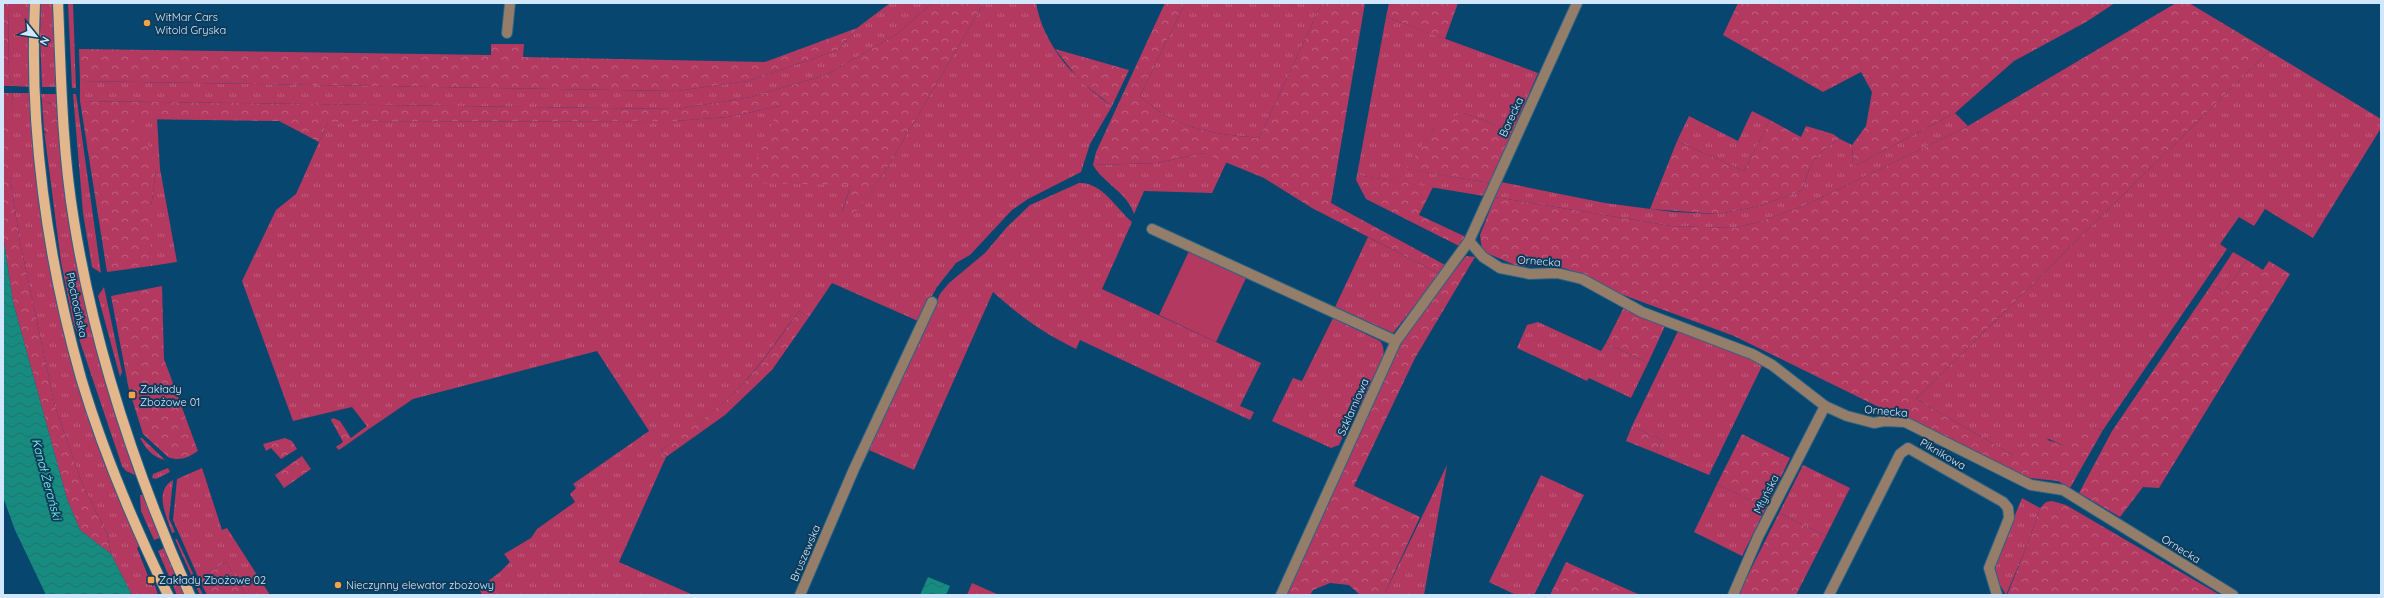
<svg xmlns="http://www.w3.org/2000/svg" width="2384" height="598" viewBox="0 0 2384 598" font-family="Quicksand,sans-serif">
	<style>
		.grass { fill: url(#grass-tufts) }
		.forest { fill: url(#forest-crowns) }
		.garden { fill: #b33961 }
		.water { fill: url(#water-waves) }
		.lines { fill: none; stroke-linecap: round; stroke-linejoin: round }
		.minor-casing { stroke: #2b6387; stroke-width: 12 }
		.major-casing { stroke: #2b6387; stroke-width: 12 }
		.minor { stroke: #947d69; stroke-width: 10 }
		.major { stroke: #e3b68c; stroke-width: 10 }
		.poi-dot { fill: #f6a248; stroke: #0f3b5a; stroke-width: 1.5 }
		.labels { text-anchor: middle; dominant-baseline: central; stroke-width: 4; stroke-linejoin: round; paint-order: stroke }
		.poi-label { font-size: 11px; fill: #d1e7fb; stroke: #0f3b5a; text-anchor: start }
		.street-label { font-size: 11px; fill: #d1e7fb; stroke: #0f3b5a }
		.water-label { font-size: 12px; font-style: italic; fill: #80fded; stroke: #0f3b5a }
	</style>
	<defs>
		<pattern id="grass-tufts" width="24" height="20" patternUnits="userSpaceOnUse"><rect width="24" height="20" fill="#b33961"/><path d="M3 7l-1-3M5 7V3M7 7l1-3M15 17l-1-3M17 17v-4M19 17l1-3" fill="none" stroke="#bf5f80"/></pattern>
		<pattern id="forest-crowns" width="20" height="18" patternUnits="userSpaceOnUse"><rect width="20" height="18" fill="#b33961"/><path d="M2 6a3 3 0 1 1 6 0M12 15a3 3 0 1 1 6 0" fill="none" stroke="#bf5f80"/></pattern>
		<pattern id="water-waves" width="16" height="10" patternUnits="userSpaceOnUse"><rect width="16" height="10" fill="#168b7f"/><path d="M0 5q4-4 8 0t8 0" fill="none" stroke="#24726d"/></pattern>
	</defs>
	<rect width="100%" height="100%" fill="#07466e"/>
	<g class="grass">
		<path d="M8,3H29L30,87L13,86L9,75Z"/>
		<path d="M41,3H53L57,87H42L40,36Z"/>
		<path d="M68,3H73L76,88H72Z"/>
		<path d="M890,3H932L897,34L826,75L751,97L677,109L80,101V81L677,91L748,81L838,50L857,28Z"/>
		<path d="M984,3H1036C1044,47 1076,81 1112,106L1090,144L1081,172L1028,199L1012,210L970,255L956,263L937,287L918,321L832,283L809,317L799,311C778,338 760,367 736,391C713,413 687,432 661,450L666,457L619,562L693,595H482L479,588L500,572L510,562L504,554L531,538L537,529L575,502L570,494L576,488L573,484L649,431L597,351L413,399L369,429L352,407L293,421L242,281L276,210L296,194L328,122L675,121L728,117L780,106L851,185L842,211L851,217L884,173Z"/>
		<path d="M1185,3H1322L1259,138C1209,133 1179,131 1140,96Z"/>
		<path d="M1386,17L1538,73L1513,131L1464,113L1434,129L1407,169L1490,183L1484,196L1357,175Z"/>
		<path d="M2269,51L2381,119V128L2313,238L2265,209L2254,226L2239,217L2220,244L2227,249L2103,430L2092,428L2062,445L2049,439L2013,455L1916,399Z"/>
		<path d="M13,93H30L34,145L62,323L69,354L102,456L139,546L137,548L152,586L155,585L158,595H132L111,554L107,534L82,483L55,406L20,242L11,184L3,107L11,110Z"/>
		<path d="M41,94H57L58,112L50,103L42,101Z"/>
		<path d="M73,94H76L101,273L92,267L83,213Z"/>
		<path d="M1752,111L1770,120L1744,171L1677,141L1689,116L1738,141Z"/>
		<path d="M1955,113L1968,126L1804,206L1758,222L1734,228L1671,226L1495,197L1501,182L1605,203L1673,212L1718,214L1760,206L1803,190C1810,161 1815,154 1840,139L1852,145L1853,167Z"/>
		<path d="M157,118L160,169L177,262L151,266V208L156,170L132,119Z"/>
		<path d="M44,130L45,133L60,136C69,253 97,364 135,475L126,471L122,466L73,321L61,262Z"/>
		<path d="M1203,153L1227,161L1212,193L1144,191L1134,214C1127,192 1104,184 1093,165L1157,163Z"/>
		<path d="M1079,183C1102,182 1116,208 1132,222L1102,289L1261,363L1240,406L1254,412L1250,420L1080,340L1076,349C1042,332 1021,317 993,292L914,470L869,450L940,294L949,283L985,253L1007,227L1030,205Z"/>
		<path d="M1368,237L1440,274L1393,333L1335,307Z"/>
		<path d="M2233,252L2247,260L2224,292L2212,284Z"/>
		<path d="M104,287L122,372L120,377L98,296Z"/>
		<path d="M1333,318L1380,341C1393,355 1367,393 1360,409L1354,407L1352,417L1339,445L1331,448L1272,421L1293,378L1302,381Z"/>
		<path d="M1538,322L1601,351L1606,343L1648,363L1631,398L1589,378L1587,381L1517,348L1527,325Z"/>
		<path d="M1679,329L1761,362L1762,366L1709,475L1656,453L1662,440L1632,426Z"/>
		<path d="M140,438H142L165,460C152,457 146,449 140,438Z"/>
		<path d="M1447,465L1424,595H1384Z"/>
		<path d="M1803,465L1850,488L1826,536L1779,513Z"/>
		<path d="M168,468L170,472L156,479L152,478L153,474Z"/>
		<path d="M202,468L222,530L227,528L270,595H246L226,562L199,579L173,520L177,479Z"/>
		<path d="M1541,475L1584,495L1534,595H1516L1489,582Z"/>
		<path d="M173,480L169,518L175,532L172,533C167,517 153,492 173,480Z"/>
		<path d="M1717,484L1766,508L1742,556L1694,532Z"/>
		<path d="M140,495H143L160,538L154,540L141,511Z"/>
		<path d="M2022,498L2040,508L2027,546L2006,595L1993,573L1994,566Z"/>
		<path d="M175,539H177L203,595H200Z"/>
		<path d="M164,548L185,595H177L158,551Z"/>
		<path d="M972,583L999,595H967Z"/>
	</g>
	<g class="forest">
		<path d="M3,3H8L9,75L13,86H3Z"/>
		<path d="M932,3H984L884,173L851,218L842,212L851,185L746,183L780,106L728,117L675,121L328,122L319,142L279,121L133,119L147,140L156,170L151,208V266L107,272L80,101L677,109L751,97L826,75L897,34Z"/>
		<path d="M1165,3H1185L1140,96C1179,131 1209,133 1259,138L1322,3H1365L1331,203L1447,266L1440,274L1312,208L1264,178L1203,153L1157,163L1093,165L1096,152Z"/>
		<path d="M1389,3H1458L1445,39L1386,17Z"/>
		<path d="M1738,3H2115L2086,22L2014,61L1955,113L1853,167L1852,145L1866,126L1872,92L1861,72L1823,92L1723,35Z"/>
		<path d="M2176,3H2189L2269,51L1916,399L2013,455C2031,438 2038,435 2062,445L2074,430L2092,428L2103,430L2070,488L2058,481L2021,477L1734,336L1618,293L1585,275L1554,265L1517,266L1482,251L1480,235L1495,197L1671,226L1734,228L1758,222L1804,206L1968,126Z"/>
		<path d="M857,28L838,50L748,81L677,91L80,81L79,49L491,55V44H524L523,57L765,62Z"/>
		<path d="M1055,49L1129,70L1112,106L1080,81Z"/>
		<path d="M3,93H13L11,111L3,107Z"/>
		<path d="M42,101C61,104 59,120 60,136L51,139L44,130Z"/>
		<path d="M1464,113L1513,131L1490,183L1406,169L1434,129L1445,119Z"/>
		<path d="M3,117L8,124L11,184L20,242L55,406L82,483L107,534L111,554L80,530L67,499L13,302L3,235Z"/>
		<path d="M1770,120L1801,137L1806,126L1833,134L1840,139C1815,154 1810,161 1803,190L1760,206L1718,214L1650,209L1677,141L1744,171Z"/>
		<path d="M1357,175L1433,187L1419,215L1466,237L1461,247L1366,199L1356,180Z"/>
		<path d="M1466,256L1475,257L1415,358L1354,486L1420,517L1384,595H1360L1349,585L1330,583L1313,590L1310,595H1286L1397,350L1412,324Z"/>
		<path d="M2247,260L2263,270L2269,261L2290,274L2159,488L2143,487L2120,517L2079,493L2112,431L2212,284L2224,292Z"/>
		<path d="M162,286L164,359L198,451C189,457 179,462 168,457L143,434L132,399L135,398L132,389L129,390L111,296Z"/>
		<path d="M1625,305L1665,326L1648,363L1606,343Z"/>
		<path d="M799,311L809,317L772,370L725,415L666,457L661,450C687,431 713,413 736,391C760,367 779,338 799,311Z"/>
		<path d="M333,418L340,421L351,438L367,426L369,429L339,450L336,447L343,442L331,420Z"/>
		<path d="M1632,426L1662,440L1656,453L1626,441Z"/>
		<path d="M1742,434L1790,458L1766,508L1717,484Z"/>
		<path d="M285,438L292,441L297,449L281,459L271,448L266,451L263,444Z"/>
		<path d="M302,456L311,469L284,488L275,475Z"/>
		<path d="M2052,501L2066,505L2220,595H2007L2027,546L2040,508L2046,502Z"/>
		<path d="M1779,513L1826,536L1796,595H1738Z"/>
		<path d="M226,562L246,595H207L199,579Z"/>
		<path d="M1566,562L1640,595H1550Z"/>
	</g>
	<path class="garden" d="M1189,251L1246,278L1216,342L1159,315Z"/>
	<g class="water">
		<path d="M3,235L13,302L67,499L80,530L111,554L132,595H46L15,530L3,497Z"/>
		<path d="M928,577L950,586L946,595H920Z"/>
	</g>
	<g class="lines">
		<defs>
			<g id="minor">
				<path d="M507,33L510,3"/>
				<path d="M1152,229L1396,341"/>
				<path d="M1469,241L1483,257L1500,268L1530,274L1557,273L1582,279L1642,312L1752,354L1772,365L1825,406L1847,416L1874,423L1884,421L1905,422L2031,485L2063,490L2233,595"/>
				<path d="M800,595L854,469L932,302"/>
				<path d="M1281,595L1396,341L1469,241L1577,3"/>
				<path d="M1733,595L1758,537L1825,406"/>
				<path d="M1829,595L1900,454L1908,448L2003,502L2008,508L2009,518L1989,568L1997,595"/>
			</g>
			<g id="major">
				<path d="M35,3C29,128 47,258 81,378C103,452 134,525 168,595"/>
				<path d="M58,3C61,75 62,149 74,221C95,351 136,474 190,595"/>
			</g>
		</defs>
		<use href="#minor" class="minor-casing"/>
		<use href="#major" class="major-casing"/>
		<use href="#minor" class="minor"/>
		<use href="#major" class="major"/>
	</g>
	<g class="poi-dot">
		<circle cx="147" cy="23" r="4"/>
		<rect x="128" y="391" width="8" height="8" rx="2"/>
		<rect x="147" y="576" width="8" height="8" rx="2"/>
		<circle cx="338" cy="585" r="4"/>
	</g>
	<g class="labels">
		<g class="poi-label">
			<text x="155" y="17">WitMar Cars<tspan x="155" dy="13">Witold Gryska</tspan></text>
			<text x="140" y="389">Zakłady<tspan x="140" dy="13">Zbożowe 01</tspan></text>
			<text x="159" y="580">Zakłady Zbożowe 02</text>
			<text x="346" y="585">Nieczynny elewator zbożowy</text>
		</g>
		<g class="street-label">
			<text transform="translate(1511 117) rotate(-65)">Borecka</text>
			<text transform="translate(1539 261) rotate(4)">Ornecka</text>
			<text transform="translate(77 305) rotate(78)">Płochocińska</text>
			<text transform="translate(1353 407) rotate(-66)">Szklarniowa</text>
			<text transform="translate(1886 411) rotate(5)">Ornecka</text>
			<text transform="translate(1943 454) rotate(30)">Piknikowa</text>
			<text transform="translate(1766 494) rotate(-63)">Młyńska</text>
			<text transform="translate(2181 549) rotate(32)">Ornecka</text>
			<text transform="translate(805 553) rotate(-67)">Bruszewska</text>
		</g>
		<g class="water-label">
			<text transform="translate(47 479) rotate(75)">Kanał Żerański</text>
		</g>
	</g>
	<rect width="2384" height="598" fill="none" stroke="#d1e7fb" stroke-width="8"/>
	<g transform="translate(36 36) rotate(120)" stroke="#0f3b5a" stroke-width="3" paint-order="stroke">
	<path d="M0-3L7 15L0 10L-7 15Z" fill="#d1e7fb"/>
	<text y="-6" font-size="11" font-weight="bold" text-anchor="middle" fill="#d1e7fb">N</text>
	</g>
</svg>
